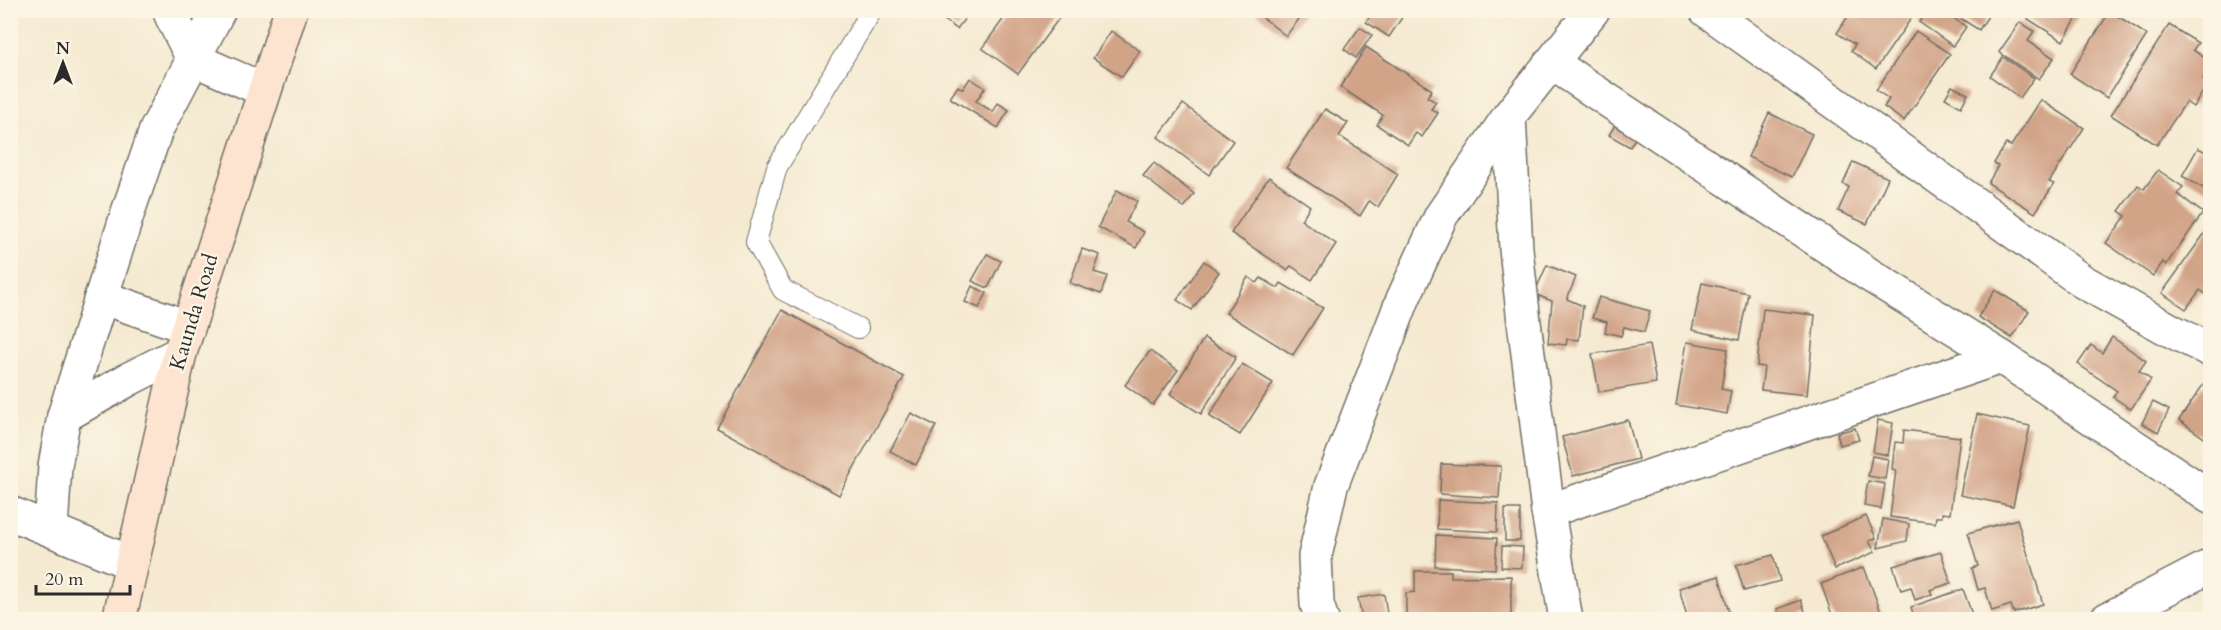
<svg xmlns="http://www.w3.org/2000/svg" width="2221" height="630" viewBox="0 0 2221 630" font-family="Cardo,serif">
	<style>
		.building { fill: #d1a387 }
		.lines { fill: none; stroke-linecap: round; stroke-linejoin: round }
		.lane-casing { stroke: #726e65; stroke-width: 22 }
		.street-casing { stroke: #726e65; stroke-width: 36 }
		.secondary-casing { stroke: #726e65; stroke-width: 36 }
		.lane { stroke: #fff; stroke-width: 20 }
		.street { stroke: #fff; stroke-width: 33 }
		.secondary { stroke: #fde4d0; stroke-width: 33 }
		.labels { text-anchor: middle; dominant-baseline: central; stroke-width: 4.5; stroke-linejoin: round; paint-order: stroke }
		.street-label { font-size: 21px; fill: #2b2b2b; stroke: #fcf5e5 }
	</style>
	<rect width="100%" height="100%" fill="#fcf5e5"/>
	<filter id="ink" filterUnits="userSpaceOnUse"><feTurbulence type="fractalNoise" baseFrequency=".0167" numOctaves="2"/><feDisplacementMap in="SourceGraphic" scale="12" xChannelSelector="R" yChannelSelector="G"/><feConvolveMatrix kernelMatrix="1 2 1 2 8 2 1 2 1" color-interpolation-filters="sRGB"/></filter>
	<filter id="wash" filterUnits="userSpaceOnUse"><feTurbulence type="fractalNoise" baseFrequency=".008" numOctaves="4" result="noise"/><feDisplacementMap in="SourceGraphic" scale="24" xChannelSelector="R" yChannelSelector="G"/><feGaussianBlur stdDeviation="1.35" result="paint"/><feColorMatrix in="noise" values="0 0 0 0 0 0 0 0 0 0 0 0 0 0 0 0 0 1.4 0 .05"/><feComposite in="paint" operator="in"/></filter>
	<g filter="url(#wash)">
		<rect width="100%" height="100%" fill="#f5ead1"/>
		<g id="blocks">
			<g class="building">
				<path d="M940,10H971L957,29L937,15Z"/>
				<path d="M1010,10H1065L1018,74L982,48Z"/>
				<path d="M1253,10H1306L1286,36Z"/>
				<path d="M1374,10H1407L1389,37L1366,22Z"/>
				<path d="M1840,10H1917L1876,69L1851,51L1855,45L1837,33L1847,18L1839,12Z"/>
				<path d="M1927,10H1942L1966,27L1953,46L1919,22Z"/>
				<path d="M1947,10H1992L1979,30Z"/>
				<path d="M2033,10H2082L2063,41L2028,19Z"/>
				<path d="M2110,11L2147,35L2107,98L2070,74Z"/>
				<path d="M2020,22L2034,31L2028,41L2054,58L2039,79L1999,52Z"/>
				<path d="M2169,25L2198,43L2193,50L2210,61V67L2203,79L2209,83L2193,107L2186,102L2157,145L2111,115Z"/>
				<path d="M1360,27L1372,35L1356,58L1344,49Z"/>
				<path d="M1111,31L1140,51L1122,77L1093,58Z"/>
				<path d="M1916,31L1950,54L1904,121L1884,107L1889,99L1876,90Z"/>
				<path d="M1366,47L1432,90L1427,97L1436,102L1431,109L1438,113L1422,137L1416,133L1408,145L1377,125L1383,115L1340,87Z"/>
				<path d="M2003,57L2034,78L2020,98L1990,76Z"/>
				<path d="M970,78L985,88L976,101L993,112L998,103L1009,110L998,128L950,98L958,86L963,89Z"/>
				<path d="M1952,86L1968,94L1961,107L1945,98Z"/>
				<path d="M2041,100L2084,128L2049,182L2054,184L2035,213L1988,183L1998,166L1994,163L2006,144L2011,146Z"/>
				<path d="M1183,104L1233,141L1209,175L1158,137Z"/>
				<path d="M1325,109L1348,123L1339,136L1398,174L1378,207L1369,201L1360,216L1286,168Z"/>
				<path d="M1769,113L1812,134L1792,177L1748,157Z"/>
				<path d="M1615,125L1636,137L1630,147L1609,135Z"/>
				<path d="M2198,148L2210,154V192L2182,176Z"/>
				<path d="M1853,162L1888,178L1867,224L1838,211L1849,187L1843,184Z"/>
				<path d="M1154,163L1194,194L1184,208L1143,176Z"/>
				<path d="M2158,170L2183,187L2178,194L2203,213L2166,265L2163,262L2153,276L2106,243L2126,216L2119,211L2138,185L2144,189Z"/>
				<path d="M1269,177L1310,206L1301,220L1336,244L1312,280L1291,266L1287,270L1231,233Z"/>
				<path d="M1117,190L1137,201L1126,222L1144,232L1136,248L1098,227Z"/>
				<path d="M2210,226V297L2200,290L2186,309L2162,293Z"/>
				<path d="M1082,249L1100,255L1094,272L1107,276L1101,294L1070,283Z"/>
				<path d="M987,254L1001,261L988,288L972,281Z"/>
				<path d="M1204,261L1219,272L1192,310L1177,300Z"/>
				<path d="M1547,265L1576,277L1567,299L1583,306L1579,340L1567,339L1566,345L1548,343L1552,301L1534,294Z"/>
				<path d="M1248,277L1257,283L1261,278L1278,288L1281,283L1323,308L1293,355L1226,313Z"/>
				<path d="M1702,283L1748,293L1739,340L1692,330Z"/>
				<path d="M972,286L987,293L979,308L965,302Z"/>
				<path d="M1995,290L2029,311L2012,338L1978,317Z"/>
				<path d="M1599,297L1650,311L1644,332L1624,327L1621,336L1605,332L1607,322L1592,318Z"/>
				<path d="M1763,309L1815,315L1807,395L1761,390L1764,367L1757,366Z"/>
				<path d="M782,310L904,377L839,495L717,428Z"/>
				<path d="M2112,337L2146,361L2139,371L2151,380L2131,409L2113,397L2117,391L2078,364L2091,345L2102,353Z"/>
				<path d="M1204,338L1236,357L1201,414L1170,394Z"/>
				<path d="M1687,342L1728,349L1721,389L1731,391L1727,414L1676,405Z"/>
				<path d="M1649,345L1656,383L1599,392L1592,354Z"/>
				<path d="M1150,351L1178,370L1153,405L1125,385Z"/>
				<path d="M1242,364L1273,383L1240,435L1209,416Z"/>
				<path d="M2203,385L2210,390V442L2179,420Z"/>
				<path d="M2153,402L2169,410L2158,432L2142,423Z"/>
				<path d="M911,413L936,426L916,465L890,451Z"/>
				<path d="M1977,414L2030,426L2013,506L1960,495Z"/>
				<path d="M1628,420L1638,459L1573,476L1562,437Z"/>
				<path d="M1878,420L1893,423L1888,455L1873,452Z"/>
				<path d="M1855,428L1859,440L1840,445L1837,433Z"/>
				<path d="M1904,430L1960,437L1950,514L1942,513V517H1936L1935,523L1890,517L1896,470L1892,469L1895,442L1903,443Z"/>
				<path d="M1872,456L1888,459L1885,479L1868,476Z"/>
				<path d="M1441,464L1501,466L1499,498L1440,494Z"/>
				<path d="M1868,481L1885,484L1881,509L1864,506Z"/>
				<path d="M1438,500L1498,503L1497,532L1437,529Z"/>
				<rect x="1505" y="509" width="15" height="32"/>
				<path d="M1866,516L1876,538L1869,541L1875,552L1835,569L1821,536Z"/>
				<path d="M1883,519L1909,524L1907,541L1878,548Z"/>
				<path d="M2017,519L2043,604L2014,613L2011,605L1992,611L1985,588L1978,590L1972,568L1978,566L1968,533Z"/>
				<path d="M1436,535L1497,538L1495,569L1435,566Z"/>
				<path d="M1502,546L1523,547L1522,568L1501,567Z"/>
				<path d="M1941,552L1951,583L1930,590L1932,594L1915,600L1911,587L1901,590L1893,566Z"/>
				<path d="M1773,555L1780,581L1744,591L1736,565Z"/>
				<path d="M1864,567L1884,620H1834L1821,584Z"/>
				<path d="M1415,571H1451V577L1511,576V620H1406V593L1415,592Z"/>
				<path d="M1719,576L1729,612L1705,620H1688L1679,588Z"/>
				<path d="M1963,589L1974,620H1915L1911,607Z"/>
				<path d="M1384,594L1388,620H1362L1358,598Z"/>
				<path d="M1801,600L1806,614L1790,620H1781L1777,609Z"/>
			</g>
		</g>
	</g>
	<g filter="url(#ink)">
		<use href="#blocks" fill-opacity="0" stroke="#726e65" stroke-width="1.5"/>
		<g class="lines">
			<defs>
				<path id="lane" d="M858,328L783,290L756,242L777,167L872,10"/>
				<g id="street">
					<path d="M173,10L171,15L193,59L264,90"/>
					<path d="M1706,10L2082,281L2170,330L2210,350"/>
					<path d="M1552,63L1868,274L2001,357L2210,497"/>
					<path d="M1509,116L1516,249L1524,322L1548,511L1566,620"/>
					<path d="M101,297L188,327"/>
					<path d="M64,416L129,379L180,353"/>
					<path d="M1548,511L2001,357"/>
					<path d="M10,513L131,563"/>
					<path d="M51,529L55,466L64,416L128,212L156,130L219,10"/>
					<path d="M1322,620L1317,604L1315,556L1331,486L1403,299L1441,216L1509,116L1593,10"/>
					<path d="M2106,620L2210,566"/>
				</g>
				<path id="secondary" d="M119,620L180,353L291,10"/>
			</defs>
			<use href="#lane" class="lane-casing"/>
			<use href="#street" class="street-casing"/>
			<use href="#secondary" class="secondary-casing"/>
			<use href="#lane" class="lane"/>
			<use href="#street" class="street"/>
			<use href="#secondary" class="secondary"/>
		</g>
	</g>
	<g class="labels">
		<g class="street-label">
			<text transform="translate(194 312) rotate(-73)">Kaunda Road</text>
		</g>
	</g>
	<rect width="2221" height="630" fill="none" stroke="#fcf5e5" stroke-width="36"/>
	<g transform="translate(63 63)" stroke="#fcf5e5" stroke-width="4.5" paint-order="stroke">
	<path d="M0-4.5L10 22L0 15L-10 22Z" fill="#2b2b2b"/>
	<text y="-9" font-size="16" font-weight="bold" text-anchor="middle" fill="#2b2b2b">N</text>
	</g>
	<path d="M36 585v9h94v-9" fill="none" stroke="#2b2b2b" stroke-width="3"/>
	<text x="45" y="585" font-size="18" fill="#2b2b2b" stroke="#fcf5e5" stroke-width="4.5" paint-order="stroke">20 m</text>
</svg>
